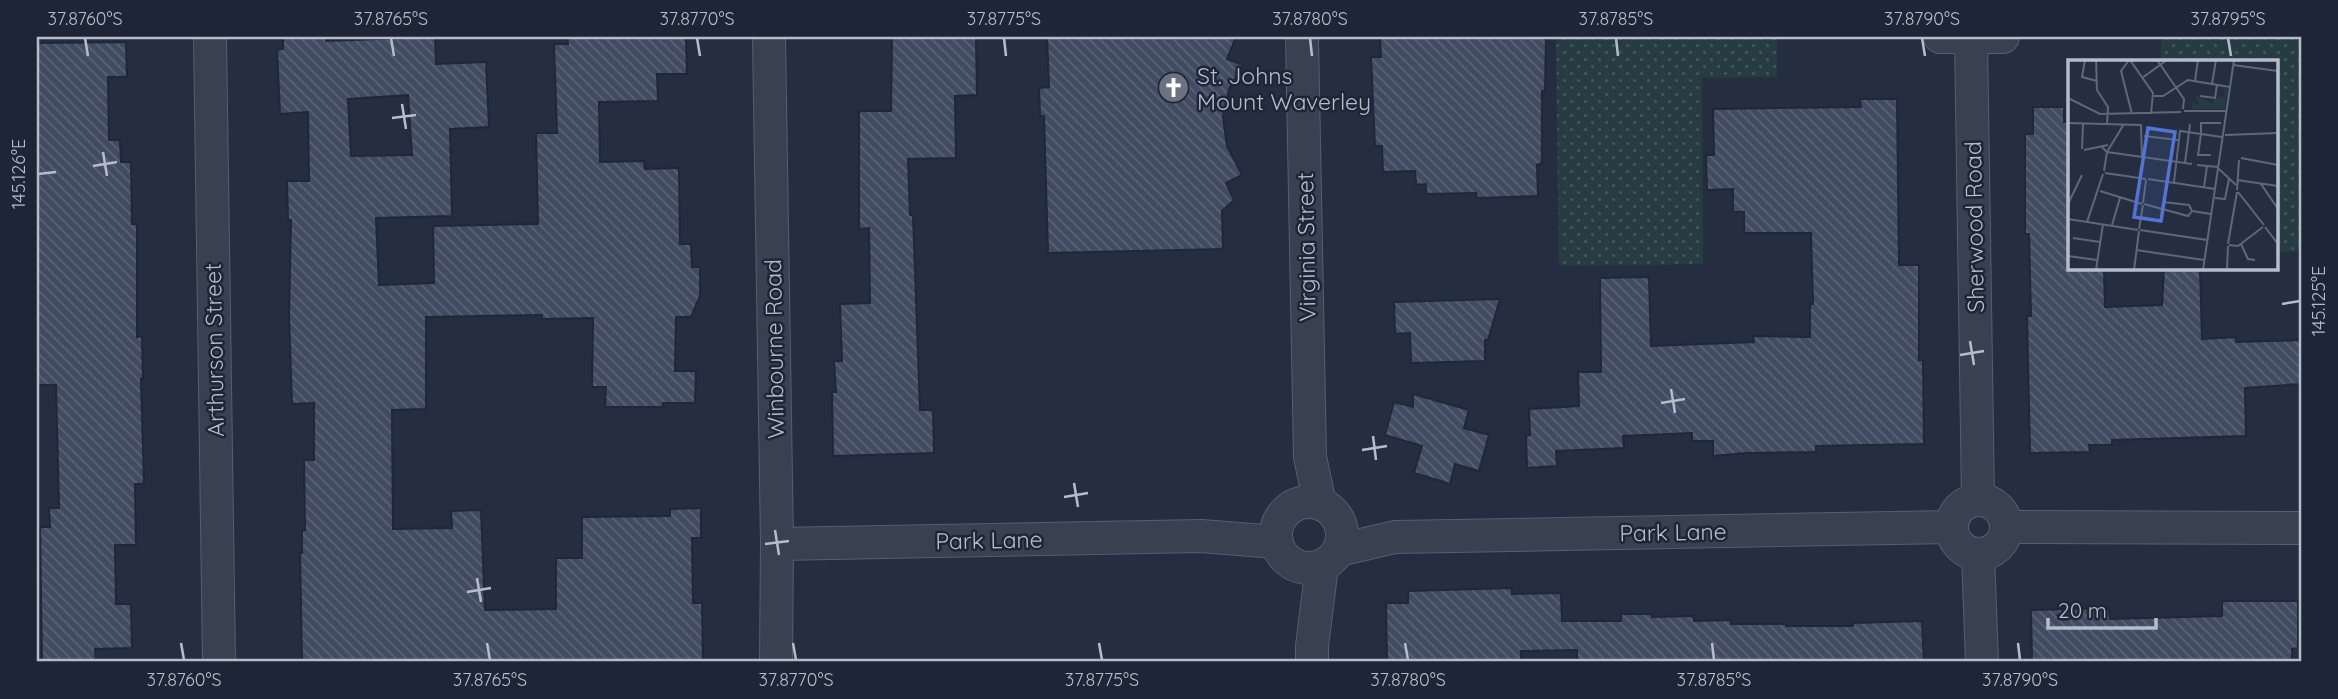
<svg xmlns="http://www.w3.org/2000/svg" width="2338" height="699" viewBox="0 0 2338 699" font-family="Quicksand,sans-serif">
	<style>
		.park { fill: url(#park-dots) }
		.building { fill: url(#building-back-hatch); stroke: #202738; stroke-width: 2; fill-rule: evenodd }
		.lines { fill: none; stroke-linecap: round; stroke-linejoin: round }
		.street-casing { stroke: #575e6e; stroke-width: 34 }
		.street { stroke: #394151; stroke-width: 32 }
		.ticks { fill: none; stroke: #b6bccb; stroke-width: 2.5 }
		.labels { text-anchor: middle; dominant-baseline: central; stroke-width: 5; stroke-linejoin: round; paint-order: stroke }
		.poi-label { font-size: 23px; fill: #b6bccb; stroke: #1e2536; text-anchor: start }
		.street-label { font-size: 23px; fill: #b6bccb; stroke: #1e2536 }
		.inset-road { fill: none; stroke: #5f6778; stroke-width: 2 }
		.view { fill: #5374d3; fill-opacity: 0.15; stroke: #5374d3; stroke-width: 3.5 }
		.inset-edge { fill: none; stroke: #b6bccb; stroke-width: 3.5 }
		.neatline { fill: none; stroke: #b6bccb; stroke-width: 2.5 }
		.ticks-label { font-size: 18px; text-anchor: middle; fill: #b6bccb }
	</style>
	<defs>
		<pattern id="park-dots" width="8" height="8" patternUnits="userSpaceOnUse" patternTransform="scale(1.75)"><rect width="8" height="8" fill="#273c42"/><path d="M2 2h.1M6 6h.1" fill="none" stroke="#44565c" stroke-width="1.8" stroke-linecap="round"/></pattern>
		<pattern id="building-back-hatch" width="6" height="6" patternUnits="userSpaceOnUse" patternTransform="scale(1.75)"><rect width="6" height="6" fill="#414b61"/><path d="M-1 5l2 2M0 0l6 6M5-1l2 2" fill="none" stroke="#5a6376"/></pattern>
	</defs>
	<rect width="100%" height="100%" fill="#252e41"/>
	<g class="park">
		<path d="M1777,37V77L1702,78L1703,264L1559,266L1556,39Z"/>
		<path d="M2161,37H2301V252H2277V61H2161Z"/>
	</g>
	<g class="building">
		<path d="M283,37H326V41L435,37L436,64L486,62L489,127L450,129L452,216L376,218L379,285L434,283L433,226L538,224L536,133H557L554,44H568L567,37H686L687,74H657L658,101L599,102L600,162L644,161L645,169L679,168L680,244H691L692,267H700V296L691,317H676L675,371H696L695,403H663V407H605L606,387H592L593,318L542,319V315L426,317V409L392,410L393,529L452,528L451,511L481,510L485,610L556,609V558H582V517L670,516V509L701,508V538H692L693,603H702L703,662H302L300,553H302V530H305L304,460H314V403L292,404L289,316L291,220H288L287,181H309L308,112L280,114L277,50L283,49ZM408,95L412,155L351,156L348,99Z"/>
		<path d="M892,37H976L977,95L955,96L956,158L908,159L910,215H913L920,410H933L934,453L833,456L832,392H836L834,361H842L840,304L870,303L869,228L859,229V111H891Z"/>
		<path d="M1047,37H1236L1227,59L1243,65L1229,89L1223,117L1227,146L1242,175L1226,183L1234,200L1222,211L1223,249L1048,253L1044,116H1040L1039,88L1049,87Z"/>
		<path d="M1380,37H1546L1545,91H1542V163L1537,165L1538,196L1477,198L1476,193L1426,194V184L1416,185L1415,171L1383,172L1382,146H1375L1371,57H1381Z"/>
		<path d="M126,42L127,77H108L109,140H120L121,162H131L132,224H137V337L142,336L143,379H141L144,484H135L136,545H115L116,604H131L132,648L95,649L96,662H42L40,527H50L49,508H59L56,385H37V43Z"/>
		<path d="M1860,99H1897L1899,265H1919V360H1923L1924,444L1816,446V452L1746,453L1713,456V441H1692V433L1623,436L1624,448L1556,451L1557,466L1527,468L1526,436L1530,435L1529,409L1579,406L1578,372H1601L1600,278L1649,277L1651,346L1754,342L1753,336L1810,337V304H1813L1811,233H1744V212H1733V189L1707,190L1706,155H1714L1713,109L1861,107Z"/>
		<path d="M2033,107H2064V122H2070V268H2104L2105,307L2162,305L2164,268H2200L2202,339L2236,337V342L2301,340V384L2245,388L2246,436L2112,440V445H2089L2090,452L2030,453L2027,316H2031L2029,234H2025V134H2033Z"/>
		<path d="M1500,299L1488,340H1485V361L1411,363L1410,333L1395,334L1394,302Z"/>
		<path d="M1413,394L1469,410L1464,428L1489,435L1479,471L1455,464L1450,484L1414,473L1422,446L1385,435L1394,402L1413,407Z"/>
		<path d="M1512,588V594L1561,593L1562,621H1621V614H1652V617L1694,616V621L1731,620V624H1786V626H1853V623L1922,621L1924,662H1577V650L1521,651V662H1387L1386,603H1408V591Z"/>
		<path d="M2222,601H2298V648L2292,649V662H2032L2031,610L2109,608L2110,619L2222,616Z"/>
	</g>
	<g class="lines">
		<defs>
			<g id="street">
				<path d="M210,37L219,662"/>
				<path d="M769,37L777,544L776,662"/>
				<path d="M1302,37L1310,457L1320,504"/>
				<path d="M1940,37H2003"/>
				<path d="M1971,38L1978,499"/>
				<circle cx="1979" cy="527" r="27"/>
				<circle cx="1309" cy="535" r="33"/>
				<path d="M2007,527L2301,528"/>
				<path d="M777,544L1201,536L1277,542"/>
				<path d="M1339,550L1395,537L1951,527"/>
				<path d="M1978,555L1982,662"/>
				<path d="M1312,662V646L1322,566"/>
			</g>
		</defs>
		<use href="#street" class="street-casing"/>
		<use href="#street" class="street"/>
	</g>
	<path class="ticks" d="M85,38L88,56M391,38L394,56M697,38L700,56M1004,38L1006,56M1310,38L1312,56M1616,38L1618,56M1922,38L1925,56M2228,38L2231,56M402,104L406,129M392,118L416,115M103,152L107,176M93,166L117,162M38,174L56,172M2282,304L2300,301M1970,341L1974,365M1960,355L1984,351M1671,389L1675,413M1661,403L1685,399M1373,436L1376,460M1362,450L1387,446M1074,483L1078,507M1064,497L1088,493M775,530L779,555M765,544L789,541M477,578L481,602M467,592L491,588M181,643L184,660M487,643L490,660M793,643L796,660M1099,643L1102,660M1405,643L1408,660M1712,643L1714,660M2018,643L2020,660"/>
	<defs>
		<symbol id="church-disc" viewBox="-11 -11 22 22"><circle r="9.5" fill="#6b7280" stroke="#1e2536"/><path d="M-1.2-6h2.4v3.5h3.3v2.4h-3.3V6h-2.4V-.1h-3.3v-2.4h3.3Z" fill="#fff"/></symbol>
	</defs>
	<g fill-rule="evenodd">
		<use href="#church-disc" x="1156" y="70" width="35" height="35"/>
	</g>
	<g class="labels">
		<g class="poi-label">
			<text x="1197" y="75">St. Johns<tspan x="1197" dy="26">Mount Waverley</tspan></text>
		</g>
		<g class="street-label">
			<text transform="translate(1974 227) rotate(-91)">Sherwood Road</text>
			<text transform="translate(1306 247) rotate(-91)">Virginia Street</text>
			<text transform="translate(774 349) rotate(-91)">Winbourne Road</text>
			<text transform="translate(214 350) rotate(-91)">Arthurson Street</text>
			<text transform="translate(1673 532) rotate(-1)">Park Lane</text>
			<text transform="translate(989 540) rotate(-1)">Park Lane</text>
		</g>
	</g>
	<g transform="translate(2068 60)">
		<rect width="210" height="210" fill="#252e41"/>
		<path d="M150,27L160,28L156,49H124L125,42L131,45L127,35L145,44L146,39L156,36L157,29Z" fill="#273c42"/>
		<path class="inset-road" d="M17,0L14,17L29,21M28,0L29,30L40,47L39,65M61,0L53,11L64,54M62,0L85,33L83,54M89,0L116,39L115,49M165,5L210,11M74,18L99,0M127,21L130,0M144,24L148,0M86,36H95L120,20L162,27M132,36L147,38L149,25M0,38L32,54L113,52M116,51H159M0,63L73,65L74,97M56,64L39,92L124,104M133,73V63H153M133,74L130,95H143M157,75L210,73M76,76L110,80M33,86L39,92L36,111M14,89L15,64M16,90L40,85M173,98L210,105M117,103L122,64M129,105L150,107M151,109L168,125M37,113L78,119M80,119L147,129M169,120L210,126M106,122L112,71L154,77M193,124L210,149M136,127L139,106M169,130L171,100M32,131L74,144M170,132L196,165M147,138L157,139L161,119M75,143L78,120M0,144L14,115M76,144L120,156L124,151M94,147L96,142L121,145L124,151L143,154M0,159L70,170M19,162L35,114M44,165L52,138M197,167L210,184M71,169L75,145M72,170L139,180M5,178L32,182M160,184L169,132M173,184L180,199L187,200M161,185L170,186L195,167M68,190L136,200M0,196L29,200M28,210L35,164M66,210L71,171M135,210L166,0M159,210L160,186"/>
		<path class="view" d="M80,68L107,72L93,161L66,157Z"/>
		<rect width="210" height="210" class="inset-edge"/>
	</g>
	<rect width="2338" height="699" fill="none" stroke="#1e2536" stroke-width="77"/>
	<path d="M2048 618v10h108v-10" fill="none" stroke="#b6bccb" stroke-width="3.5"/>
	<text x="2058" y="618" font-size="21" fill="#b6bccb" stroke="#1e2536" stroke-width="5" paint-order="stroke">20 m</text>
	<rect x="38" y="38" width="2262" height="622" class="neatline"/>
	<g class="ticks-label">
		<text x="85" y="25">37.8760°S</text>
		<text x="391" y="25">37.8765°S</text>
		<text x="697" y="25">37.8770°S</text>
		<text x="1004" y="25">37.8775°S</text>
		<text x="1310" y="25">37.8780°S</text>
		<text x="1616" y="25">37.8785°S</text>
		<text x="1922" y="25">37.8790°S</text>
		<text x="2228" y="25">37.8795°S</text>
		<text transform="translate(19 174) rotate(-90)" y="6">145.126°E</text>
		<text transform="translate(2319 301) rotate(-90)" y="6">145.125°E</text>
		<text x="184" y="686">37.8760°S</text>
		<text x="490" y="686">37.8765°S</text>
		<text x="796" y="686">37.8770°S</text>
		<text x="1102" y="686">37.8775°S</text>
		<text x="1408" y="686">37.8780°S</text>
		<text x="1714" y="686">37.8785°S</text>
		<text x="2020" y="686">37.8790°S</text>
	</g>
</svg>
